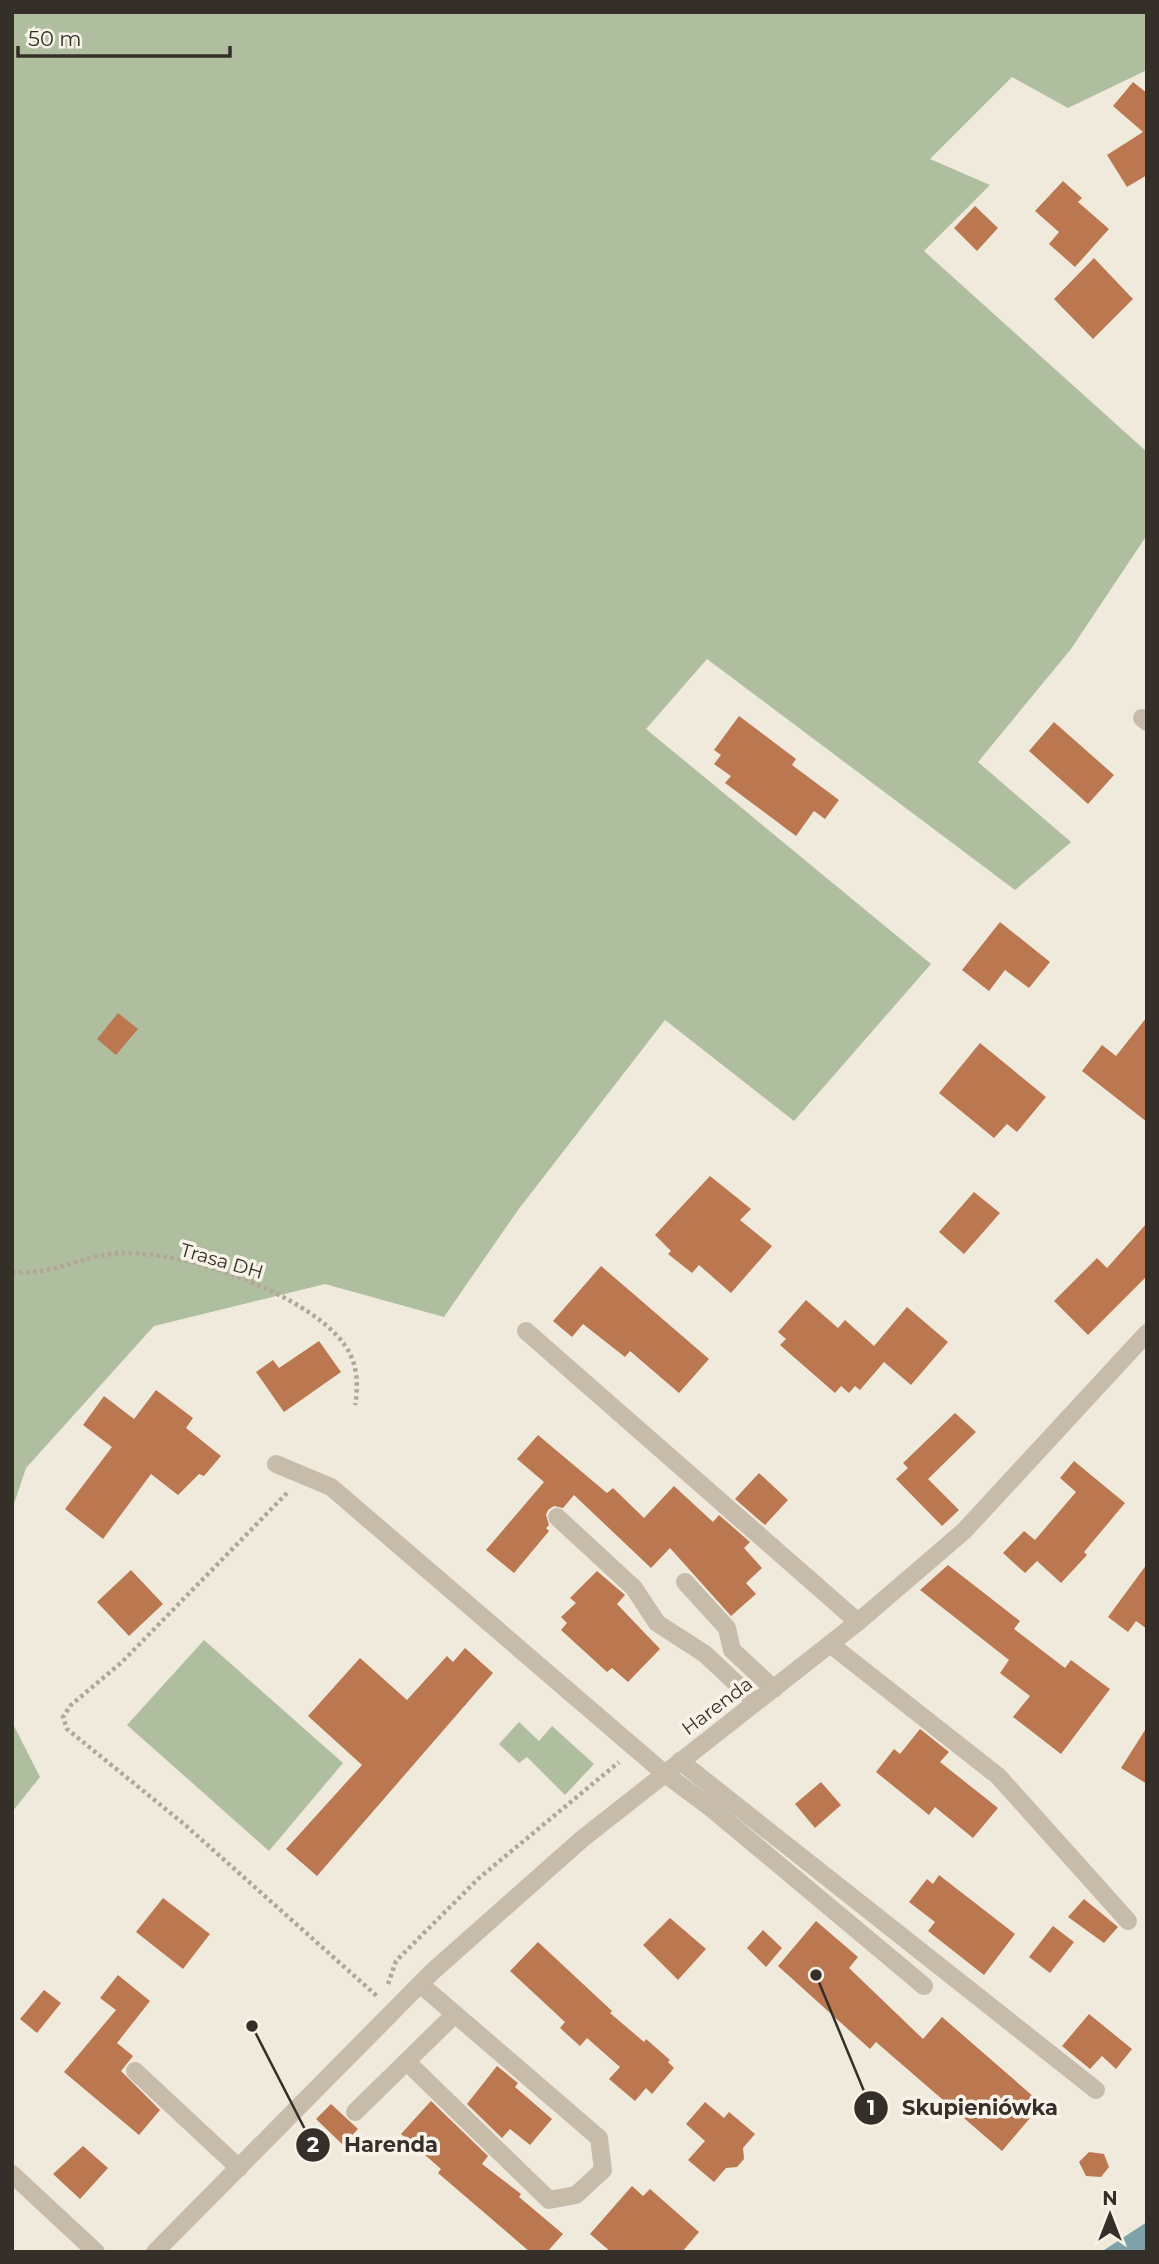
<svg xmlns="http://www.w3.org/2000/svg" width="1159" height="2264" viewBox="0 0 1159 2264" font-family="Montserrat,sans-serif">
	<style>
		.green { fill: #afbe9e }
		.water { fill: #7fa3ab }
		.building { fill: #bb7850 }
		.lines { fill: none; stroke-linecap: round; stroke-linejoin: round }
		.path { stroke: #b3a694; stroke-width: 4.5; stroke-dasharray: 3.5 3.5; stroke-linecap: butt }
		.minor { stroke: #c7bbaa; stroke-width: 18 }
		.labels { text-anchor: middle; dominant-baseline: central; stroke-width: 7; stroke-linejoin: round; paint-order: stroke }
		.street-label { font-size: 19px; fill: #352f29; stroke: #f8f3e9 }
		.leader { fill: none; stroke: #352f29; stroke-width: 2.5 }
		.callout-dot { fill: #352f29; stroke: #f8f3e9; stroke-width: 2.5 }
		.mark-label { font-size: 21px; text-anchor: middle; font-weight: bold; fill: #fff }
		.callout-label { font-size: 21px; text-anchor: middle; font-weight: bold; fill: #352f29; stroke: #f8f3e9; stroke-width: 7; stroke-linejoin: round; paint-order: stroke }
	</style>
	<rect width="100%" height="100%" fill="#f0eadd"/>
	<g class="green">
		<path d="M12,12H1147V70L1068,108L1012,77L930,159L990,185L924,251L1147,452V535L1071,649L978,762L1071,842L1015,890L707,659L646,729L931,964L794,1121L665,1020L518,1210L444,1317L325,1284L154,1326L26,1468L12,1510Z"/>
		<path d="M204,1640L343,1763L269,1851L127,1725Z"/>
		<path d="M12,1722L40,1777L12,1812Z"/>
		<path d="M519,1722L539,1741L552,1726L594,1764L565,1795L527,1757L519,1763L499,1744Z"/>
	</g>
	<path class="water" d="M1147,2222V2252H1101Z"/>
	<g class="building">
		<path d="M1133,82L1147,93V175L1127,187L1107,155L1143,132L1113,106Z"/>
		<path d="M1063,181L1082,198L1078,202L1109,229L1075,267L1049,244L1059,232L1035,211Z"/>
		<path d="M975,206L998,228L977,251L954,228Z"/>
		<path d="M1094,258L1133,299L1093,339L1054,299Z"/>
		<path d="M739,716L796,759L792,765L839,800L825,819L814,811L796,836L725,783L731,776L714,764L721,755L714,750Z"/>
		<path d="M1054,722L1114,775L1088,804L1029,751Z"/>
		<path d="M1000,922L1050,962L1029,988L1005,970L989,991L962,970Z"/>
		<path d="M118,1013L138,1029L116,1055L97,1039Z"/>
		<path d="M1147,1017V1122L1082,1071L1102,1045L1116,1056Z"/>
		<path d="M980,1043L1046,1097L1017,1132L1007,1124L994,1138L939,1093Z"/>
		<path d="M710,1176L751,1209L740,1220L772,1246L731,1293L699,1265L692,1273L668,1254L671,1251L655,1235Z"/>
		<path d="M974,1192L1000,1213L964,1254L939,1232Z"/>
		<path d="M1147,1223V1276L1088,1335L1054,1301L1097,1258L1107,1268Z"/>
		<path d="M601,1266L709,1359L679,1393L630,1351L625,1357L583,1324L572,1337L553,1321Z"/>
		<path d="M806,1300L838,1328L845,1320L874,1346L907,1307L948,1342L911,1385L884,1362L860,1390L855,1386L849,1393L841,1386L835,1393L780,1345L786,1339L778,1332Z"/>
		<path d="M319,1341L341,1372L284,1412L256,1372L273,1360L279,1368Z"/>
		<path d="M156,1390L193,1418L186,1428L221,1456L204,1476L199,1474L178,1495L151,1474L103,1539L65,1509L112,1447L83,1425L104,1396L134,1419Z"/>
		<path d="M955,1413L976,1432L928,1479L959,1510L942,1526L896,1479L908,1468L903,1463Z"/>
		<path d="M538,1435L607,1493L613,1488L644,1518L674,1486L713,1522L719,1515L750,1542L744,1548L762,1568L746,1583L756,1594L731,1616L670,1548L651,1568L574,1495L563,1508L554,1506L548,1510L546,1515L549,1525L546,1528L549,1531L514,1573L486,1550L544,1482L517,1459Z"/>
		<path d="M1074,1461L1125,1503L1084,1552L1087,1555L1061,1583L1037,1561L1025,1573L1003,1553L1024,1531L1035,1540L1076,1492L1060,1478Z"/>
		<path d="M759,1473L788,1500L765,1525L735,1499Z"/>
		<path d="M1147,1564V1629L1136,1621L1128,1632L1108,1617Z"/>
		<path d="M948,1565L1020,1621L1014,1629L1065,1668L1071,1660L1110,1689L1061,1754L1013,1717L1030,1696L1000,1673L1009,1660L920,1590Z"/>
		<path d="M131,1570L163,1604L129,1636L97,1602Z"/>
		<path d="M597,1571L625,1595L617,1604L660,1649L628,1682L612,1668L607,1672L561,1630L567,1623L561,1617L576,1603L570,1598Z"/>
		<path d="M465,1648L493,1673L317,1876L286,1849L362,1765L308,1716L360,1658L407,1700L447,1656L453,1662Z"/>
		<path d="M1147,1727V1784L1121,1768Z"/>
		<path d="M920,1729L949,1752L940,1762L998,1808L973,1838L935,1807L929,1815L876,1772L894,1749L900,1754Z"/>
		<path d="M821,1782L841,1805L815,1828L795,1804Z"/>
		<path d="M939,1875L1015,1934L984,1975L928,1931L935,1922L909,1902L927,1879L933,1884Z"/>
		<path d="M163,1898L210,1934L183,1969L136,1932Z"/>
		<path d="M1084,1899L1118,1927L1104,1943L1068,1917Z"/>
		<path d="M670,1918L706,1949L678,1980L643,1945Z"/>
		<path d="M816,1921L858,1957L849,1968L923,2039L942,2017L1042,2104L1002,2151L876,2042L870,2049L778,1966Z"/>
		<path d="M1053,1926L1074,1942L1050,1973L1029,1957Z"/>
		<path d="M763,1930L782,1948L766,1967L747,1948Z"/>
		<path d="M538,1942L612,2011L610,2013L644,2042L646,2039L670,2060L668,2062L674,2068L652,2094L646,2088L635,2101L609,2079L620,2067L587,2038L580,2046L560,2028L565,2022L510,1971Z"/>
		<path d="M118,1975L150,2001L117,2043L133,2056L121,2071L160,2110L139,2135L64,2072L116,2010L100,1998Z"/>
		<path d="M44,1990L61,2003L37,2033L20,2019Z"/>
		<path d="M1089,2014L1132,2049L1116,2069L1102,2056L1090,2069L1062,2046Z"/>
		<path d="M497,2066L518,2083L515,2087L552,2119L530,2145L510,2129L502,2138L467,2104Z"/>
		<path d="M431,2101L488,2156L482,2164L521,2194L519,2197L563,2234L547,2252H530L438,2173L441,2169L401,2134Z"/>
		<path d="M705,2102L724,2118L729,2112L755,2134L743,2148L744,2159L737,2167L726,2168L714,2182L688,2160L705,2141L686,2124Z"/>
		<path d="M331,2104L358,2129L343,2145L316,2119Z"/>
		<path d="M83,2146L108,2168L80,2199L53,2174Z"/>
		<path d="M1089,2152L1104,2154L1109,2167L1101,2177L1086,2176L1079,2162Z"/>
		<path d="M632,2186L643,2196L650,2189L699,2232L682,2252H611L590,2234Z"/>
	</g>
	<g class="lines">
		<g class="path">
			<path d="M12,1272C47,1276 78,1258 111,1254C174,1246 306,1292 344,1344C357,1361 359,1384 355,1405"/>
			<path d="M287,1493L122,1662L71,1705L63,1717L67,1729L184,1824L378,1997"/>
			<path d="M388,1984L396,1961L479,1878L619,1762"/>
		</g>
		<g class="minor">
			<path d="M1142,718L1147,722"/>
			<path d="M526,1331L858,1622"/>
			<path d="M276,1464L331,1487L664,1773L711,1808L924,1986"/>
			<path d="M557,1517L634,1588L657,1623L705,1654L756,1702"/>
			<path d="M685,1582L727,1628L732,1650L774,1689"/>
			<path d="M830,1644L998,1776L1128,1921"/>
			<path d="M680,1761L1096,2090"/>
			<path d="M407,2062L549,2200L576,2195L603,2170L599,2138L420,1984"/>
			<path d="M135,2071L239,2168"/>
			<path d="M355,2112L455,2014"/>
			<path d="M12,2174L96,2252"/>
			<path d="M155,2252L432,1972L582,1839L858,1622L964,1531L1147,1333"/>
		</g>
	</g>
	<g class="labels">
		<g class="street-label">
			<text transform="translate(222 1261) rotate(16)">Trasa DH</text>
			<text transform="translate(717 1706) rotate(-37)">Harenda</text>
		</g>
	</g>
	<path class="leader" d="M816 1975L871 2108M252 2026L313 2145"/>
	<g class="callout-dot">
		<circle cx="816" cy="1975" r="7"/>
		<circle cx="252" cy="2026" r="7"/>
		<circle cx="871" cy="2108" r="18"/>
		<circle cx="313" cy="2145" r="18"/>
	</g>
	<g class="mark-label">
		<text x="871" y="2115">1</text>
		<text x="313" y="2152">2</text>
	</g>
	<g class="callout-label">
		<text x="980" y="2115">Skupieniówka</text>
		<text x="391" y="2152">Harenda</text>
	</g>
	<rect width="1159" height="2264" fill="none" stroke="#352f29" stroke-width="28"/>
	<g transform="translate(1110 2215)" stroke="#f8f3e9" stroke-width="5" paint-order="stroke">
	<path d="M0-5L12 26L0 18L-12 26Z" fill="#352f29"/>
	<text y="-10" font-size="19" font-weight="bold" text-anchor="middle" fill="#352f29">N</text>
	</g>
	<path d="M18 46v10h212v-10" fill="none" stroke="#352f29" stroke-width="3.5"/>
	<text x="28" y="46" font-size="21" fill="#352f29" stroke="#f8f3e9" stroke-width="5" paint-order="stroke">50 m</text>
</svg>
